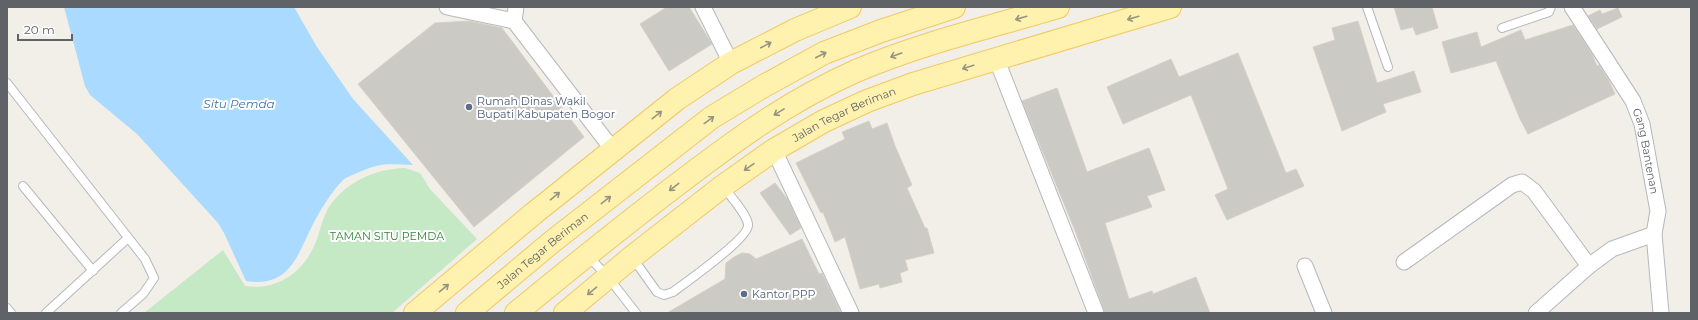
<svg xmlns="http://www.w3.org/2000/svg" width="1698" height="320" viewBox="0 0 1698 320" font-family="Montserrat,sans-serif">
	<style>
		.green { fill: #c5e8c5 }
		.water { fill: #aadaff }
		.building { fill: #cccac5; stroke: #d6d1c6 }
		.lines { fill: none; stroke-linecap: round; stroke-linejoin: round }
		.lane-casing { stroke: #b5b8bc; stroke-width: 10 }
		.street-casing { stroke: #b5b8bc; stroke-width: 17 }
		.primary-casing { stroke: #f2c960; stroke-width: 24 }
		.lane { stroke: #fff; stroke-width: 8 }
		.street { stroke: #fff; stroke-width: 15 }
		.primary { stroke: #fff2af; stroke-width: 22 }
		.oneway { stroke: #979581 }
		.service-dot { fill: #5c6f8a; stroke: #fff; stroke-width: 1.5 }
		.labels { text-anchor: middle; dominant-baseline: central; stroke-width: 4; stroke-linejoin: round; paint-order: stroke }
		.service-label { font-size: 11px; fill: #4e5e75; stroke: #fff; text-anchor: start }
		.street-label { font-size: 11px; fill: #5f6368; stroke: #fff }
		.park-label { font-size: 11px; fill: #348238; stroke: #fff }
		.water-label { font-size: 12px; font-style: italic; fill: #4174aa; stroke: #fff }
	</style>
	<rect width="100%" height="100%" fill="#f1efe8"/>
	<path class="green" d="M405,168L420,173L430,189L477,239L392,313H144L223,250L245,286C276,291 303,273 315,244C320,232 322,219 329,207C347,181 375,169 405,168Z"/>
	<path class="water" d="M64,7H294L317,47L353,99L413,165C388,164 380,162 357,173C353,175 346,177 343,180C334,189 324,204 318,215C299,246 295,289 246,281L224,233L218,223L137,134L90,95L85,86Z"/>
	<g class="building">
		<path d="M667,7H689L712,44L669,71L640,24Z"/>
		<path d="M1394,7H1432L1438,28L1416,35L1413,27L1401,30Z"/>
		<path d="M1618,8L1622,17L1597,29L1588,16L1600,10L1602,14Z"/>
		<path d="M469,21L502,28L584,137L474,227L358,84L435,23Z"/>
		<path d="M1358,21L1377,83L1414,71L1421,92L1383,104L1386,112L1342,131L1313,47L1335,40L1332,28Z"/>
		<path d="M1573,25L1592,54L1597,66L1599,65L1609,81L1615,94L1528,134L1520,119L1496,61L1451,73L1442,42L1477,32L1481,47L1521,30L1525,40Z"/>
		<path d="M1238,53L1286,173L1296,169L1304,186L1227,220L1215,195L1228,189L1191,95L1123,124L1107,87L1171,59L1179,77Z"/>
		<path d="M1057,88L1087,172L1149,148L1165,190L1147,196L1152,207L1105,223L1129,299L1152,291L1153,294L1196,277L1210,313H1105L1076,233L1022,101Z"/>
		<path d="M869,121L872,129L887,123L895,146L912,185L907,188L925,228H927L934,253L905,260L908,270L900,273L902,282L880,288L879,284L860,289L845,237L835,242L823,212L821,213L796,163L845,139L842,132Z"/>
		<path d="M775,183L788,200L801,228L790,235L760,193Z"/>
		<path d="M802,239L819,274L822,273L841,313H667L725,279L726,263L734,257L742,253L750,254L756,259Z"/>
	</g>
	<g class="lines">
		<defs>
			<g id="lane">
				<path d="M1367,7L1388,67"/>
				<path d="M1502,28L1549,12L1551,7"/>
				<path d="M7,83L145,259L154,278L143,294L121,313"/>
				<path d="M23,186L93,271"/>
				<path d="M588,256L608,277L636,313"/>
				<path d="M632,257L657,292L664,295L673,292C685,283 749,238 748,225C748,215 729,195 723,186"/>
				<path d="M7,308L11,313"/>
				<path d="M46,313L128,238"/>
			</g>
			<g id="street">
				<path d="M447,7L514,21L613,150"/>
				<path d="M703,7L731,63"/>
				<path id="s1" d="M1572,7L1633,101L1642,124L1658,211L1654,234L1661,313"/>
				<path d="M514,21L516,7"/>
				<path d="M996,58L1096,313"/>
				<path d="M774,150L851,313"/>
				<path d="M1404,262L1512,185L1522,182L1534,191L1589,266"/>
				<path d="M1305,266L1324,313"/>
				<path d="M1536,313L1589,266L1612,249L1654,234"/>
			</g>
			<g id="primary">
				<path d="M415,313L533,214L677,99L731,63L795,30L850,7"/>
				<path id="s2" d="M467,313L553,241L711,118L762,87L824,53L881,31L954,7"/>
				<path d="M516,313C567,271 618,230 670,190C730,144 786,102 856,71C921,43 991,27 1058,7"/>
				<path id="s3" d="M565,313L632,257L723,186L774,150L824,121L867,101L913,84L1170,7"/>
			</g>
		</defs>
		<use href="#lane" class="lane-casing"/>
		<use href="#street" class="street-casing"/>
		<use href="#primary" class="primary-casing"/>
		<use href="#lane" class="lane"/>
		<use href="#street" class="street"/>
		<use href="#primary" class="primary"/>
	</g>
	<defs><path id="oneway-shaft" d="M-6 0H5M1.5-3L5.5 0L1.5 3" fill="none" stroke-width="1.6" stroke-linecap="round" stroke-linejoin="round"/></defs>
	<g class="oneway">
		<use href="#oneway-shaft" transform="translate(1021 18) rotate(164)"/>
		<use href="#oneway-shaft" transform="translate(1133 18) rotate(164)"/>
		<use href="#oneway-shaft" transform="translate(766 45) rotate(-28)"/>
		<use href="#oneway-shaft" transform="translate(821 55) rotate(-27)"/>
		<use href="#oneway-shaft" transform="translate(896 55) rotate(160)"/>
		<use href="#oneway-shaft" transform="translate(968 67) rotate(162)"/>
		<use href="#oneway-shaft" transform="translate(779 112) rotate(149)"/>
		<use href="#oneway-shaft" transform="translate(657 115) rotate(-38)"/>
		<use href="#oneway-shaft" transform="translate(709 120) rotate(-36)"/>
		<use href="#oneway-shaft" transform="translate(749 167) rotate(145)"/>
		<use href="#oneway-shaft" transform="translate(674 187) rotate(142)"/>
		<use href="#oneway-shaft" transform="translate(555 196) rotate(-39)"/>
		<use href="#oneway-shaft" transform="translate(606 200) rotate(-38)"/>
		<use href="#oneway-shaft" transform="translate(444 288) rotate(-40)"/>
		<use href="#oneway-shaft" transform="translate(592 291) rotate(140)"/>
	</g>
	<g class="service-dot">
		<circle cx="469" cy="107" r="4"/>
		<circle cx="744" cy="294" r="4"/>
	</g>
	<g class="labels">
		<g class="service-label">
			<text x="477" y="101">Rumah Dinas Wakil<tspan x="477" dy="13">Bupati Kabupaten Bogor</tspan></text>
			<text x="752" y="294">Kantor PPP</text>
		</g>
		<g class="street-label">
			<text stroke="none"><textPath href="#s3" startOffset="344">Jalan Tegar Beriman</textPath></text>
			<text stroke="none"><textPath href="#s1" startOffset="164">Gang Bantenan</textPath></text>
			<text stroke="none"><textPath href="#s2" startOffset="98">Jalan Tegar Beriman</textPath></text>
		</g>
		<g class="park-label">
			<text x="387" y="236">TAMAN SITU PEMDA</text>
		</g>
		<g class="water-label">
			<text x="239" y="103">Situ Pemda</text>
		</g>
	</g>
	<rect width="1698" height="320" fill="none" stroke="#5f6368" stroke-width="16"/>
	<path d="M18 34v6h54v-6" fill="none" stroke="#5f6368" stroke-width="2"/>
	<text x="24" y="34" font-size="12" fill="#5f6368" stroke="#ffffff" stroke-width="3" paint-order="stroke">20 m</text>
</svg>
